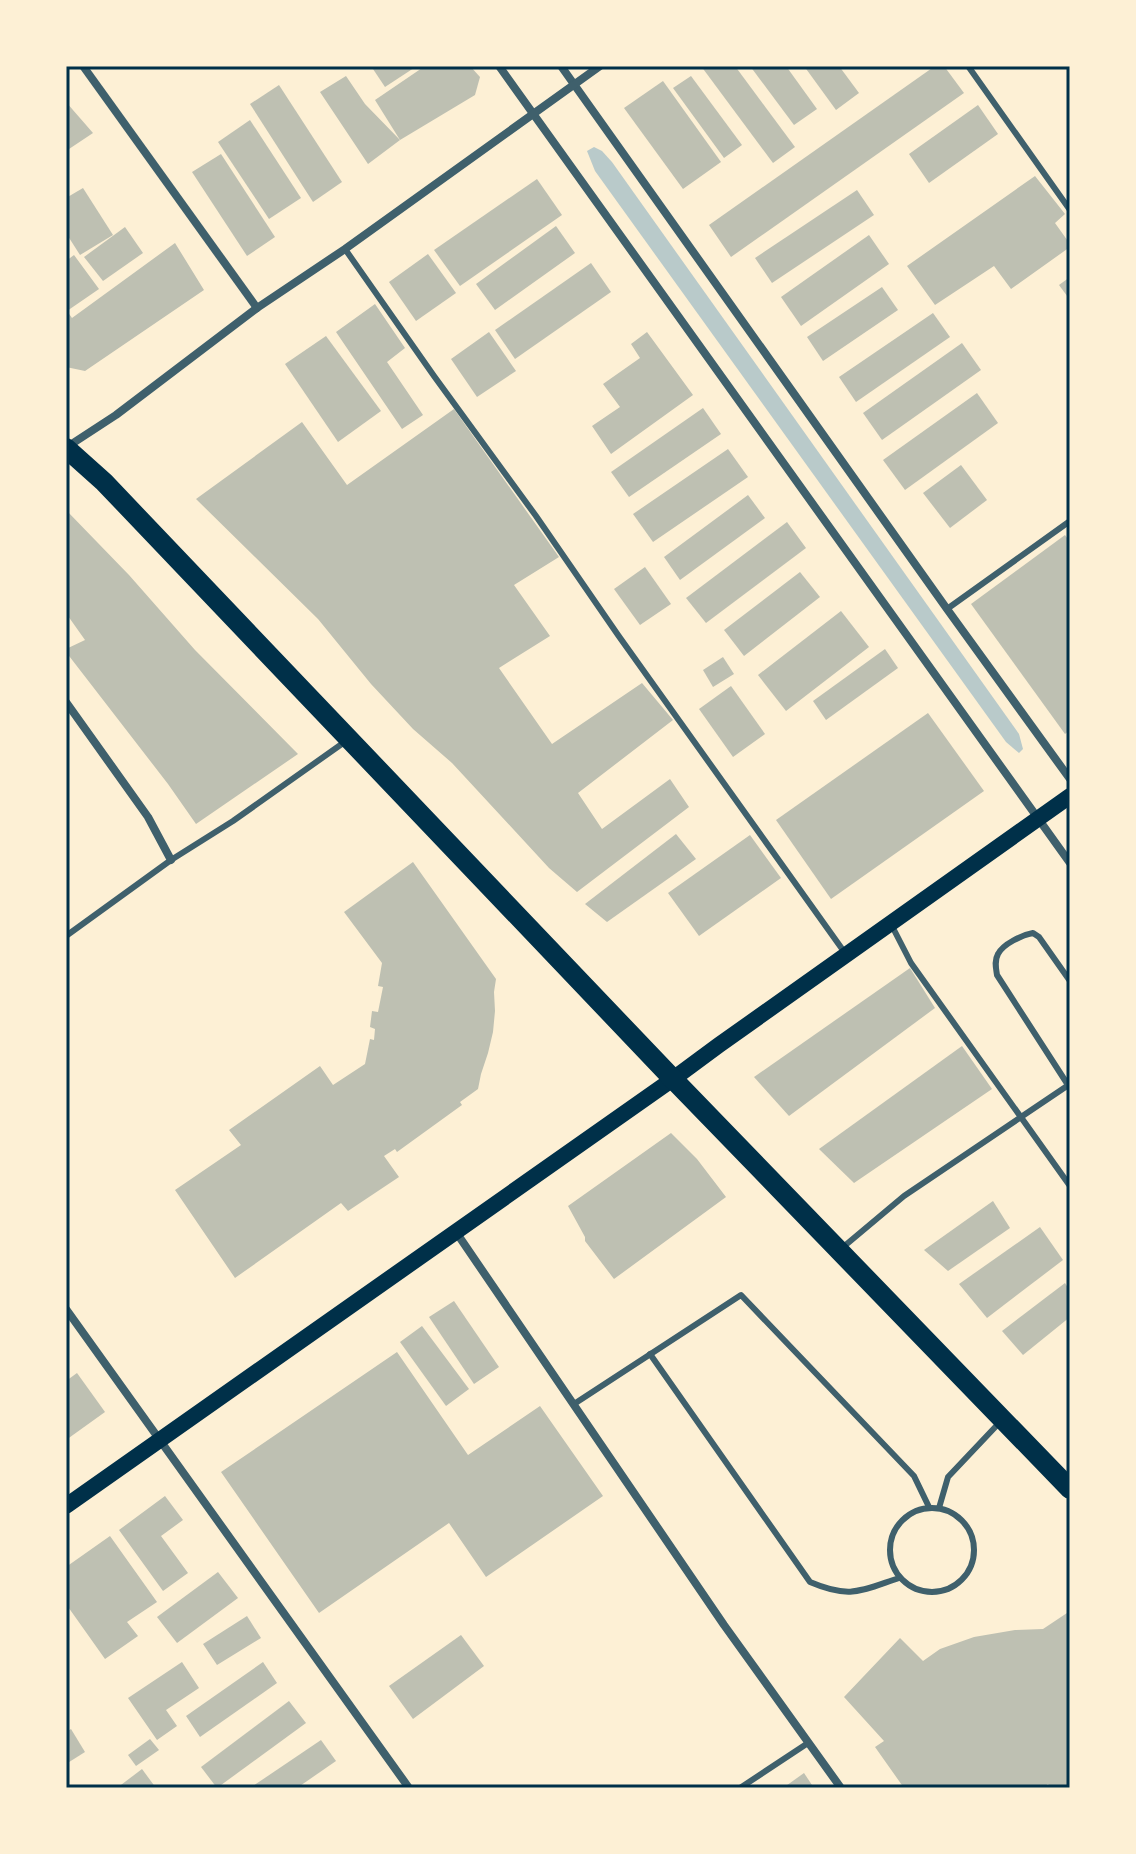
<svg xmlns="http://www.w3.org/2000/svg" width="1136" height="1854" viewBox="0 0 1136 1854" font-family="Quicksand,sans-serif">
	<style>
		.green { fill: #b9caca }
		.building { fill: #bec0b2 }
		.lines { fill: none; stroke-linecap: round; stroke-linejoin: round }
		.service { stroke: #3f606c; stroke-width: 6 }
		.minor { stroke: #3f606c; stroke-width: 8 }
		.secondary { stroke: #003049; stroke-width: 16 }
		.primary { stroke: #003049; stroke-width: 20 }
		.neatline { fill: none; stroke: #003049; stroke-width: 3 }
	</style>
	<rect width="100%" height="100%" fill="#fdf0d5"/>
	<path class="green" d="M594,147L602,151L612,162L1019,734L1023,749L1019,753L1006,742L595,171L587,151Z"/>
	<g class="building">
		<path d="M371,66H417L385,87Z"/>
		<path d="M425,66H470L480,77L475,95L400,140L375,100Z"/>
		<path d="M701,66H735L795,147L773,163Z"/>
		<path d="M750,66H786L817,109L794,125Z"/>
		<path d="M804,66H839L859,93L836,110Z"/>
		<path d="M935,66H944L964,93L731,257L709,225Z"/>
		<path d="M346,76L365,104L400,140L368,164L320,92Z"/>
		<path d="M691,76L742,145L724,158L673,88Z"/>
		<path d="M663,81L721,162L683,189L624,108Z"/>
		<path d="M279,85L342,182L313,202L250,104Z"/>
		<path d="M66,102L93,133L66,151Z"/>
		<path d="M978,105L998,134L929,183L909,154Z"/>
		<path d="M250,120L301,198L269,219L218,142Z"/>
		<path d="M221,154L275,237L247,256L192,172Z"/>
		<path d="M1035,176L1065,214L1055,223L1070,244V247L1011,289L994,266L935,305L907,266Z"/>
		<path d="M537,179L562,215L460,286L434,250Z"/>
		<path d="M83,188L113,235L80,255L66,233V198Z"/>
		<path d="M857,190L874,215L772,283L755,258Z"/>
		<path d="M556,226L575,253L495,310L476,284Z"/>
		<path d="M125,227L143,253L103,281L84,257Z"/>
		<path d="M869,235L889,264L801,326L781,297Z"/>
		<path d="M175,243L204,290L85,371L66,367V261L74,255L99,289L67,311L72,318Z"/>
		<path d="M428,254L456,293L416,321L389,282Z"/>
		<path d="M591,263L611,292L515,359L495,330Z"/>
		<path d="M1070,277V300L1059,285Z"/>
		<path d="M882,287L898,310L823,361L807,337Z"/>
		<path d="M375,304L405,348L387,362L423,415L402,429L336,332Z"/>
		<path d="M933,313L950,337L856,402L839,377Z"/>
		<path d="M489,332L516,371L477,397L451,359Z"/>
		<path d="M647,332L693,395L611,454L592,426L620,407L603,384L640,358L631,344Z"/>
		<path d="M326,336L381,411L338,442L285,364Z"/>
		<path d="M962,343L981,370L882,440L863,413Z"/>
		<path d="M977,393L998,423L905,490L883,460Z"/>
		<path d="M703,408L721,434L629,497L611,472Z"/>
		<path d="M454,409L559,557L514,585L550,636L499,668L552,744L642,683L673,720L578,793L602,829L670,779L689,807L577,892L549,868L452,763L413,729L371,684L318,619L196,499L302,422L347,485Z"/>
		<path d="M728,449L748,477L653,542L633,514Z"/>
		<path d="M961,465L987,500L950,528L923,493Z"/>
		<path d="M748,495L765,518L680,580L664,557Z"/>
		<path d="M66,510L129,575L195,650L298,754L196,824L168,784L66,652V649L85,640L68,616L66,617Z"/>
		<path d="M787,522L806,548L706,623L686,598Z"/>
		<path d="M1065,535L1070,542V730L1065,734L971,604Z"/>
		<path d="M645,567L671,604L640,625L614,589Z"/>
		<path d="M800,572L820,597L744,656L724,630Z"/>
		<path d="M841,611L869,647L786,711L758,675Z"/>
		<path d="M885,649L898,668L826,720L813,701Z"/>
		<path d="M723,657L734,674L713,687L703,670Z"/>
		<path d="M731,686L765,734L733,757L699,709Z"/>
		<path d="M928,713L984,791L831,899L776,820Z"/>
		<path d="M676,834L696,859L607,922L585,904Z"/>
		<path d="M750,835L781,878L699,936L668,893Z"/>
		<path d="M413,862L496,979L494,992L495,1011L493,1032L488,1053L481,1074L478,1089L460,1102L462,1105L397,1152L395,1149L384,1156L399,1177L348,1211L341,1203L235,1278L175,1190L241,1145L229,1130L320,1066L333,1085L365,1064L370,1039L374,1040L375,1029L370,1027L372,1011L378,1012L383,987L378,986L382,963L344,912Z"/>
		<path d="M910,968L935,1008L789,1116L754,1077Z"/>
		<path d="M962,1046L992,1089L854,1183L819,1149Z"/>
		<path d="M671,1133L697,1159L726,1197L614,1279L585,1241V1237L568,1206Z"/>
		<path d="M993,1201L1010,1228L948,1271L924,1250Z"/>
		<path d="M1040,1227L1063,1260L987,1318L959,1284Z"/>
		<path d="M1065,1283L1070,1291V1317L1023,1355L1002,1331Z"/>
		<path d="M454,1301L499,1367L474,1384L429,1317Z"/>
		<path d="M422,1326L469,1389L446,1406L400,1342Z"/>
		<path d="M397,1352L468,1455L540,1406L603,1496L486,1577L449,1523L319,1613L221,1472Z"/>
		<path d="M77,1373L105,1412L66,1440V1381Z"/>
		<path d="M165,1496L183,1520L161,1536L188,1573L163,1591L119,1530Z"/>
		<path d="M110,1536L157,1602L127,1622L138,1636L105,1659L66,1604V1567Z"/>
		<path d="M218,1572L238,1598L177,1643L157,1617Z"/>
		<path d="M1070,1611V1785L1067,1788H1051L1048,1784L1042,1788H904L875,1747L884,1741L844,1697L900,1638L923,1661L940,1649L974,1637L1015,1630L1043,1629Z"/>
		<path d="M247,1616L261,1638L217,1665L203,1644Z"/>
		<path d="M461,1635L484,1666L413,1719L389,1686Z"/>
		<path d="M182,1662L199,1688L166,1710L177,1726L157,1740L128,1698Z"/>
		<path d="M263,1662L277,1683L200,1737L186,1716Z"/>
		<path d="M289,1701L306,1723L217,1788L201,1767Z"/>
		<path d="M71,1729L85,1752L66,1764V1732Z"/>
		<path d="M150,1739L159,1750L136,1766L128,1755Z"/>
		<path d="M321,1740L336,1761L297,1788H250Z"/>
		<path d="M142,1769L156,1788H117Z"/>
		<path d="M804,1773L814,1788H783Z"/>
	</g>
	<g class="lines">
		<g class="service">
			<path d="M968,66L1070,210"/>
			<path d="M345,249L434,376L536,516L618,635L845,953"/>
			<path d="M947,609L1070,521"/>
			<path d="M892,926L911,963L1070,1186"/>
			<path d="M66,936L171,860L233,821L346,741"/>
			<path d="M1068,1085L997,975C996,968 994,961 998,954C1003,944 1022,935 1033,933L1039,937L1070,981"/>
			<path d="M842,1248L904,1196L1070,1084"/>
			<path d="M650,1354L810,1582C850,1599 860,1591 899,1578"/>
			<path d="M574,1404L741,1295L914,1476L929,1507"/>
			<circle cx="932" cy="1550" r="42"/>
			<path d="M939,1508L948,1477L1000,1422"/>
			<path d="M740,1788L808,1743"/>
		</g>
		<g class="minor">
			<path d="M83,66L257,308"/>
			<path d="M499,66L1070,863"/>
			<path d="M561,66L947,609L1070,779"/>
			<path d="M67,447L116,415L257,308L345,249L600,66"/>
			<path d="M66,702L148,817L171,860"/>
			<path d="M456,1232L724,1625L841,1788"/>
			<path d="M66,1309L409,1788"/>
		</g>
		<path class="secondary" d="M66,1506L673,1079L719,1045L1070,796"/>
		<path class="primary" d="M66,448L104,482L673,1079L1070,1489"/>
	</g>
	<rect width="1136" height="1854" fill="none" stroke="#fdf0d5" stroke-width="136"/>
	<rect x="68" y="68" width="1000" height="1718" class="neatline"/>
</svg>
